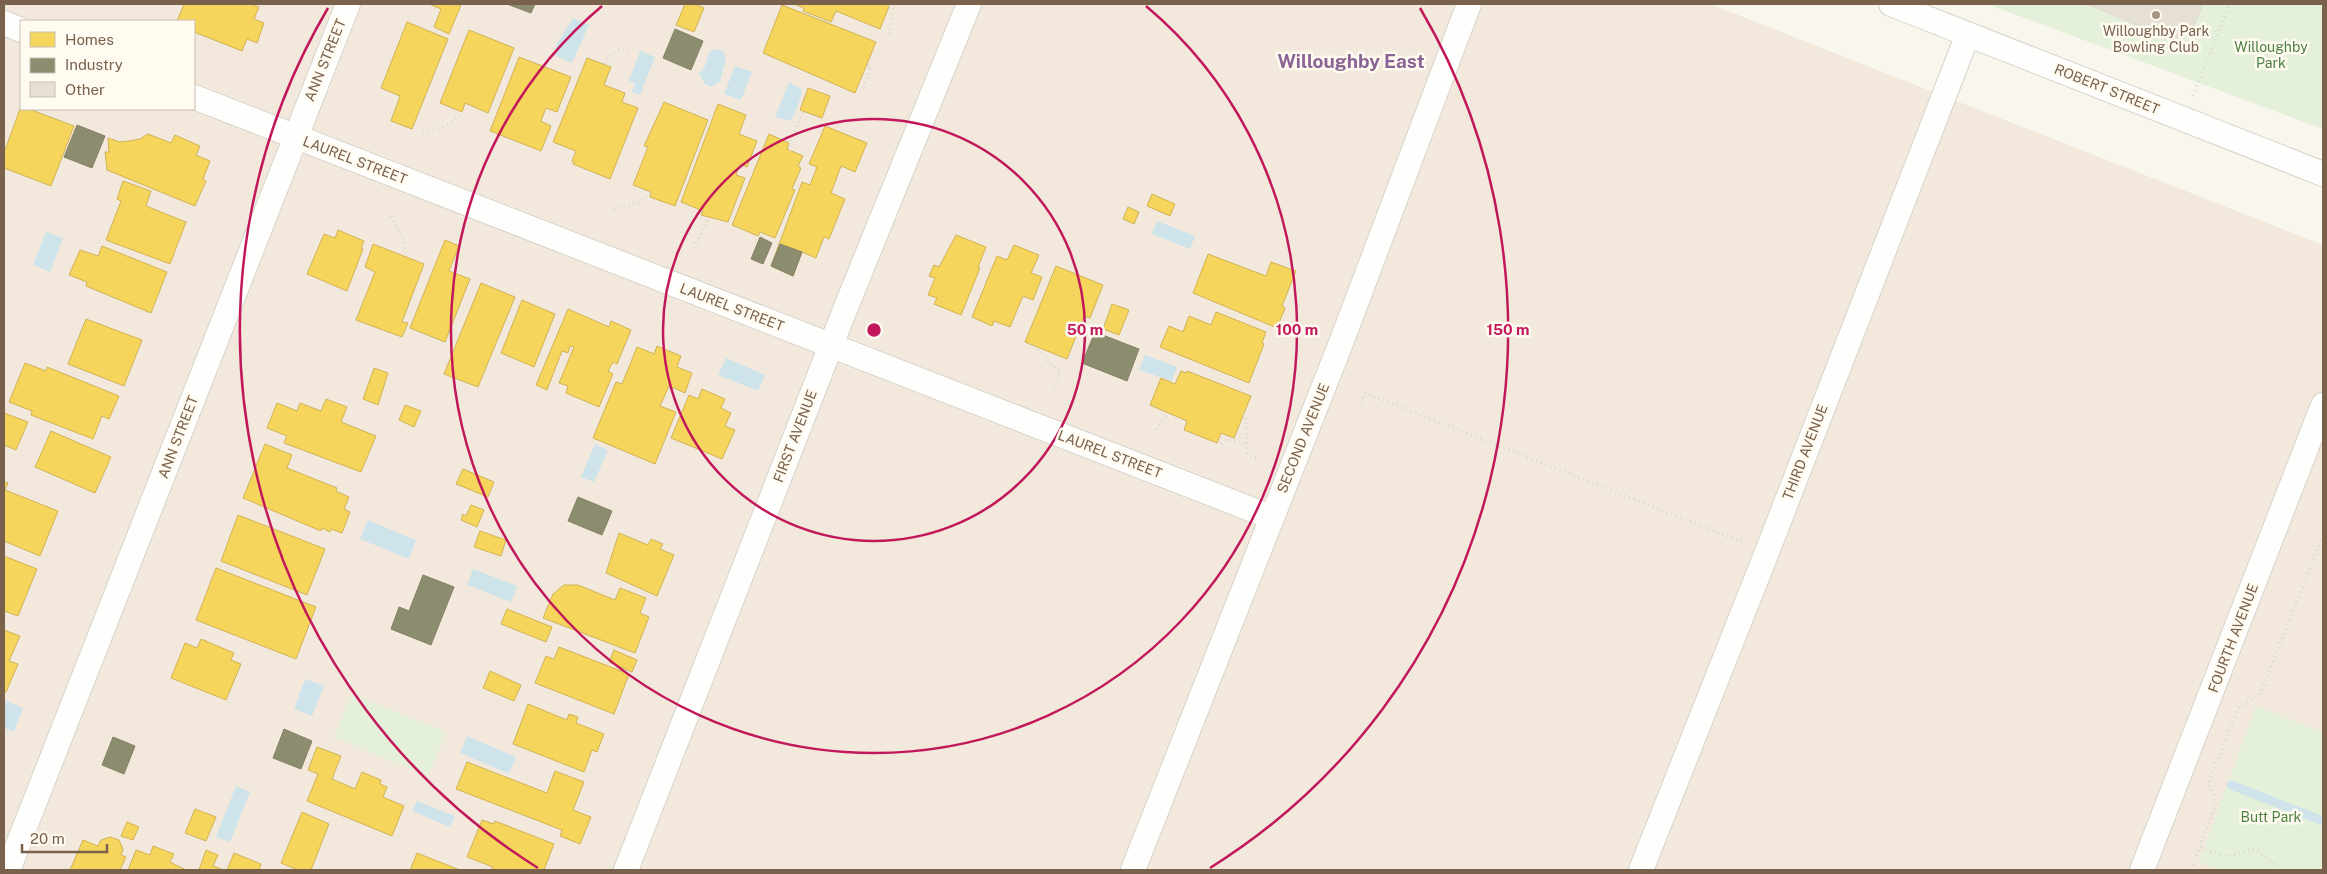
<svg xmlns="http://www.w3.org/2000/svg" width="2327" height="874" viewBox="0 0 2327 874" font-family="'Public Sans',sans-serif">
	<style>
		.residential { fill: #f2e9dc; fill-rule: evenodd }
		.green { fill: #e4f0d9 }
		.water { fill: #cfe4ea }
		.homes { fill: #f6d55c; stroke: #d0b257 }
		.industry { fill: #8c8c6e; stroke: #867f64 }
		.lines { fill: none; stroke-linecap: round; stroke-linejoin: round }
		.stream { stroke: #cfe4ea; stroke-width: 9 }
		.building { fill: #e6dfd5; stroke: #e2dad0 }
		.minor-casing { stroke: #d8d3cc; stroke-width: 26 }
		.path { stroke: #dbd6cf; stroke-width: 3; stroke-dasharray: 1 4; stroke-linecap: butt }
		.minor { stroke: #fefefc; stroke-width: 24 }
		.ring { fill: none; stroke: #c2185b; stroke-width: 2.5 }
		.poi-dot { fill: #a69585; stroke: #fffbf1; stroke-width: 2 }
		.labels { text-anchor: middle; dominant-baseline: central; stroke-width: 5; stroke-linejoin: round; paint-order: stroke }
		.poi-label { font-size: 14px; fill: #79614c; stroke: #fffbf1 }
		.park-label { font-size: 14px; fill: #4e7f43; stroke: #fffbf1 }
		.street-label { font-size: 14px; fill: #79614c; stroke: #fffbf1 }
		.district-label { font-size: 19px; font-weight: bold; fill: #8a6494; stroke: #fffbf1 }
		.centre { fill: #c2185b; stroke: #fffbf1; stroke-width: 2.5 }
		.ring-label { font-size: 15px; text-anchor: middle; font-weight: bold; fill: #c2185b; stroke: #fffbf1; stroke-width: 5; stroke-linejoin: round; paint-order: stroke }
	</style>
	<rect width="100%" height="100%" fill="#f9f6ee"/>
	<path class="residential" d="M4,4H1710L2323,245V870H4ZM21,21H194V109H21Z"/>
	<g class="green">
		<path d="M1987,4H2323V129Z"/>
		<path d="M352,694L446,732L428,776L334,737Z"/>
		<path d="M2256,706L2323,733V870H2222L2199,862Z"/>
	</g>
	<g class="water">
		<path d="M573,18L589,25L572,63L556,56V45Z"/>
		<path d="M715,49L723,51L726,59L720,81L711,87L705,84L699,74L705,66L709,52Z"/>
		<path d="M640,51L655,57L640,95L632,92L635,83L629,81Z"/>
		<path d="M735,66L752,72L741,100L724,94Z"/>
		<path d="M789,82L802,89C802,96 794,118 789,121L775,117Z"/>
		<path d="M1157,221L1195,236L1190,249L1152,234Z"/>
		<path d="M46,232L63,238L50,272L33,265Z"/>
		<path d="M1145,355L1177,367L1172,381L1139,370Z"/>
		<path d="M726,358L765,375L758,391L718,375Z"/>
		<path d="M595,444L608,450L594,482L581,477Z"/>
		<path d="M368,520L416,540L409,559L360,539Z"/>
		<path d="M473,569L517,586L511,602L467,585Z"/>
		<path d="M305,679L324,686L312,716L294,709Z"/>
		<path d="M4,700L23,708L14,732L4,728Z"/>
		<path d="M467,736L516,757L509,774L460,753Z"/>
		<path d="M236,786L250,792L230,842L216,837Z"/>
		<path d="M417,801L455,816L450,827L412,811Z"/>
	</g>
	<g class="homes">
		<path d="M184,4H251L259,7L254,19L264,23L257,43L247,39L242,51L194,32V21H177Z"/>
		<path d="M429,4L461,5L449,34L434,27L441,9Z"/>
		<path d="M685,4H695L704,8L694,32L676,25Z"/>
		<path d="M794,4H890L880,29L836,11L831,22L803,11L804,8Z"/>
		<path d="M782,5L876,42L855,93L763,53Z"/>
		<path d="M407,22L448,39L412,129L391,121L400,96L381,88Z"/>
		<path d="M469,30L514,48L488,113L465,103L462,112L440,103Z"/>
		<path d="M519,57L571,77L557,112L546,108L541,121L551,126L541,151L490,131Z"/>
		<path d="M587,58L611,67L604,85L625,93L622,102L638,108L610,179L573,164L574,162L572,161L576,151L553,142Z"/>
		<path d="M808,88L830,96L822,118L800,110Z"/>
		<path d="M664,102L708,120L675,206L650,197L651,192L633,185L648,147L644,146Z"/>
		<path d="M718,104L746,115L739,134L757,141L747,167L740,164L736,175L745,178L728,222L701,215L703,211L681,202Z"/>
		<path d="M21,106V109H29L74,126L51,186L4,168V153Z"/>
		<path d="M825,126L867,143L855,172L841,166L831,193L845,199L829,239L824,237L816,258L802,252L793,276L771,266L802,182L810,185L817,167L809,164Z"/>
		<path d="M148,134L171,143L175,135L200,146L196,155L210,161L203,179L206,181L195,206L107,170L105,152H109L108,138L120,142L129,141L140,139Z"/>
		<path d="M769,134L789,143L787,149L803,156L798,166L801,168L792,189L795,190L775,238L760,232L758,236L732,225Z"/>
		<path d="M123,181L151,191L146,206L186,222L170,264L106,240L121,201L117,199Z"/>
		<path d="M1152,194L1175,204L1170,216L1147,206Z"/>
		<path d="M1128,207L1139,212L1134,224L1123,219Z"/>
		<path d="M338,230L364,241L361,249H363L347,291L307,274L324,234L335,238Z"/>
		<path d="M956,235L986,247L978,267L980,268L961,315L934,304L937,298L928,295L935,278L929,276L934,265L939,267Z"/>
		<path d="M445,240L459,246L449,271L470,279L445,342L410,328Z"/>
		<path d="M373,244L424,264L402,322L408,323L402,337L356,320L375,272L365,267Z"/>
		<path d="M1014,245L1039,255L1031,273L1042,277L1033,300L1023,296L1010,327L994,321L992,326L972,317L997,256L1007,260Z"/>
		<path d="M102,246L167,272L151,313L86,286L87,282L69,275L80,250L98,256Z"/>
		<path d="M1208,254L1266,276L1271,262L1296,271L1282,306L1285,308L1277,328L1193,293Z"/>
		<path d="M1056,266L1103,285L1090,318L1084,316L1067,359L1025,342Z"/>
		<path d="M481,283L515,297L478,387L444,374Z"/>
		<path d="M522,300L555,314L534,367L501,353Z"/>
		<path d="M1112,304L1129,310L1119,335L1103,329Z"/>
		<path d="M568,309L609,327L611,321L631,330L617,364L613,362L608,371L613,374L599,407L566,393L568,386L559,383L574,347L570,346L568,353L562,351L547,390L536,385Z"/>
		<path d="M1216,312L1266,332L1262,343L1264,344L1249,383L1160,347L1169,326L1183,332L1189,316L1211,325Z"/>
		<path d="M86,319L142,340L124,386L68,364Z"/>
		<path d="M657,346L681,356L677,367L692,373L685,393L669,386L660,406L676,412L655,464L593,438L616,382L622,384L637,347L654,354Z"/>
		<path d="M25,363L46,371L47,367L119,396L109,419L102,416L93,439L31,415L32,411L9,402Z"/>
		<path d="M374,368L388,373L378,405L363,399Z"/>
		<path d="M1181,371L1186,373L1187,371L1251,396L1234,438L1221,433L1217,443L1184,430L1187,421L1150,405L1161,378L1175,384Z"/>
		<path d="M702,389L725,399L721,408L731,413L725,426L735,430L722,459L671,438L689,395L698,399Z"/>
		<path d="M326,399L347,407L341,422L376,436L361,472L284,443L287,436L267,428L277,403L297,411L300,403L321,411Z"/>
		<path d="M405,405L421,411L414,427L399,420Z"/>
		<path d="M4,413L28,422L16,450L4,445Z"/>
		<path d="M51,431L111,457L95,493L35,467Z"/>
		<path d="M265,444L292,455L287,468L337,488L336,491L349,497L344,509L350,512L342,533L331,529L330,532L322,528L321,531L243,498Z"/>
		<path d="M463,469L494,482L488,497L456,484Z"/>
		<path d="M4,482L8,483L5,490L58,511L40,556L4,541Z"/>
		<path d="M471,505L484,510L477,527L461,520L463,514L466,516Z"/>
		<path d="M238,515L325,549L307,595L221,561Z"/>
		<path d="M480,531L506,540L501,556L474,547Z"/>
		<path d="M619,533L648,545L651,539L663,544L660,549L674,555L657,596L606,573Z"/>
		<path d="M4,556L37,569L18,616L4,611Z"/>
		<path d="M216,568L316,607L296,659L196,620Z"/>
		<path d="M564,585H578L615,600L620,588L646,598L640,613L649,617L635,653L543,618L553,594Z"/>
		<path d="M507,609L552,627L546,642L501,624Z"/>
		<path d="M4,630L20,636L9,661L18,664L6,692H4Z"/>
		<path d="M201,639L234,653L231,660L241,664L226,700L171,678L185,643L197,648Z"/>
		<path d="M559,647L629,674L614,714L535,683L546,656L554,659Z"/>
		<path d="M614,650L637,660L632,672L609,662Z"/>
		<path d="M490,671L521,685L514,701L483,688Z"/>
		<path d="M528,704L567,720L569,714L578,717L576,723L604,734L597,752L592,750L584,772L513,744Z"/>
		<path d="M317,747L341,756L332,779L355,789L362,772L381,780L380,784L387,787L383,797L404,806L392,836L307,801L318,774L308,770Z"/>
		<path d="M467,762L547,793L555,771L584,782L573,810L591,817L580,844L560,836L562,830L456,789Z"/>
		<path d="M195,809L216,817L206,841L185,833Z"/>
		<path d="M302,812L329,824L311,870H298L281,863Z"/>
		<path d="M482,820L494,824L495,821L554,844L544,870H491L493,867L467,857Z"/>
		<path d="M127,822L139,827L133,840L121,836Z"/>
		<path d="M110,837L119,840L123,849L121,855L126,857L120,870H70L83,840L98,846L101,840Z"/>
		<path d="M153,846L174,854L170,862L186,870H128L136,850L150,855Z"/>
		<path d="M206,850L218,855L213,866L224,870H199Z"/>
		<path d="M234,853L261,864L259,870H227Z"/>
		<path d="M417,853L460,870H410Z"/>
	</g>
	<g class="industry">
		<path d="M507,4H535L531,13Z"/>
		<path d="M675,29L703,41L691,70L663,58Z"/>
		<path d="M77,125L105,136L92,168L64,157Z"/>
		<path d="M760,237L772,243L763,264L751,259Z"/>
		<path d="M780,244L802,252L793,276L771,266Z"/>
		<path d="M1095,332L1139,349L1127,381L1082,363Z"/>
		<path d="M578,497L612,511L602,535L568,521Z"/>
		<path d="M423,575L454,587L431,645L391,629L399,607L409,611Z"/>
		<path d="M284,729L312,741L301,769L273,758Z"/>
		<path d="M113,737L135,746L124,774L102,765Z"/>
	</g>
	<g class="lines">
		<path class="stream" d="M2231,785L2323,821"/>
	</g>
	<path class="building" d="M2087,4H2203L2191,33L2184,26L2179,43Z"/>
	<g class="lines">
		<defs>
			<g id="minor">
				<path d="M1891,4L2323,174"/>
				<path d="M4,23L21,30"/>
				<path d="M194,97L1271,517"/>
				<path d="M8,870L348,4"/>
				<path d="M626,870L846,307L969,4"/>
				<path d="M1133,870L1341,343L1469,4"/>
				<path d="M1641,870L1767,552L1968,34"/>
				<path d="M2142,870L2323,405"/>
			</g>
		</defs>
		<use href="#minor" class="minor-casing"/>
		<g class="path">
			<path d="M889,6L893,8L889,36"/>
			<path d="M604,64C612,52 618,47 633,49"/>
			<path d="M863,88L871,67L866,64"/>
			<path d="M2193,96L2230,4"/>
			<path d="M423,131C440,129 450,127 461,113"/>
			<path d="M791,151V140L803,111"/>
			<path d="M614,209L640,202L650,192"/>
			<path d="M391,216L405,243L404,256"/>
			<path d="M694,248L709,217"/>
			<path d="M1029,344L1043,353L1050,364L1060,371L1054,389"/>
			<path d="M1361,403L1365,393L1742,542"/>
			<path d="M1244,413L1246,419L1247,454L1257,458"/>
			<path d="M1156,429L1169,414"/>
			<path d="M1221,444L1227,439L1246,444"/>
			<path d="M2201,847C2225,858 2228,858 2253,848L2282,870"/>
			<path d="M2191,870L2217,802L2208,784L2239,707L2260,694L2323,536"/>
		</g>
		<use href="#minor" class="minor"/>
	</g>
	<g class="ring">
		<circle cx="874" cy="330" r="211"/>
		<path d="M1146 6A423 423 0 1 1 602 6"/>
		<path d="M538 868A634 634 0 0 1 328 8M1420 8A634 634 0 0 1 1210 868"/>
	</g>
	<circle class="poi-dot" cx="2156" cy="15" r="5"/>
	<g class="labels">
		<g class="poi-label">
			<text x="2156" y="31">Willoughby Park<tspan x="2156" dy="16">Bowling Club</tspan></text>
		</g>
		<g class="park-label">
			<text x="2271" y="47">Willoughby<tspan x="2271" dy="16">Park</tspan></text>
			<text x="2271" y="817">Butt Park</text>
		</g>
		<g class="street-label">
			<text transform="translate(325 60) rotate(-68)">ANN STREET</text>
			<text transform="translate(2107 89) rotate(22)">ROBERT STREET</text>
			<text transform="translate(355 160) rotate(21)">LAUREL STREET</text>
			<text transform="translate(732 307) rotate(21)">LAUREL STREET</text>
			<text transform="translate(795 436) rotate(-69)">FIRST AVENUE</text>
			<text transform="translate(178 437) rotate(-69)">ANN STREET</text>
			<text transform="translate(1303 438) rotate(-68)">SECOND AVENUE</text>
			<text transform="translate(1805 452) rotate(-69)">THIRD AVENUE</text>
			<text transform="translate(1110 454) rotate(21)">LAUREL STREET</text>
			<text transform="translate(2233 638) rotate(-69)">FOURTH AVENUE</text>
		</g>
		<g class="district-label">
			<text x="1351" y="61">Willoughby East</text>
		</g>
	</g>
	<circle cx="874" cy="330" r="8" class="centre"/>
	<g class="ring-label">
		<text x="1085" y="335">50 m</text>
		<text x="1297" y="335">100 m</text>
		<text x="1508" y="335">150 m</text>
	</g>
	<rect width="2327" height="874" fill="none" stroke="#79614c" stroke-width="10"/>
	<rect x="20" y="20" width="175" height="90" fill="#fffbf1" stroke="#c9bdaf"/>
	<rect x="30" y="32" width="25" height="15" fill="#f6d55c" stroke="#c9bdaf"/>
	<text x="65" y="45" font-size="15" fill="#79614c">Homes</text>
	<rect x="30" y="58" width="25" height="15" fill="#8c8c6e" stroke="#c9bdaf"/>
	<text x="65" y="70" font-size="15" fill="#79614c">Industry</text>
	<rect x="30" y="82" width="25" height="15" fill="#e6dfd5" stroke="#c9bdaf"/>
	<text x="65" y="95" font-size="15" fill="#79614c">Other</text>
	<path d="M22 844v8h85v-8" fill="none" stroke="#79614c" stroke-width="2.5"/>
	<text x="30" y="844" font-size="15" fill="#79614c" stroke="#fffbf1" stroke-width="4" paint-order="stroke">20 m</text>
</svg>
